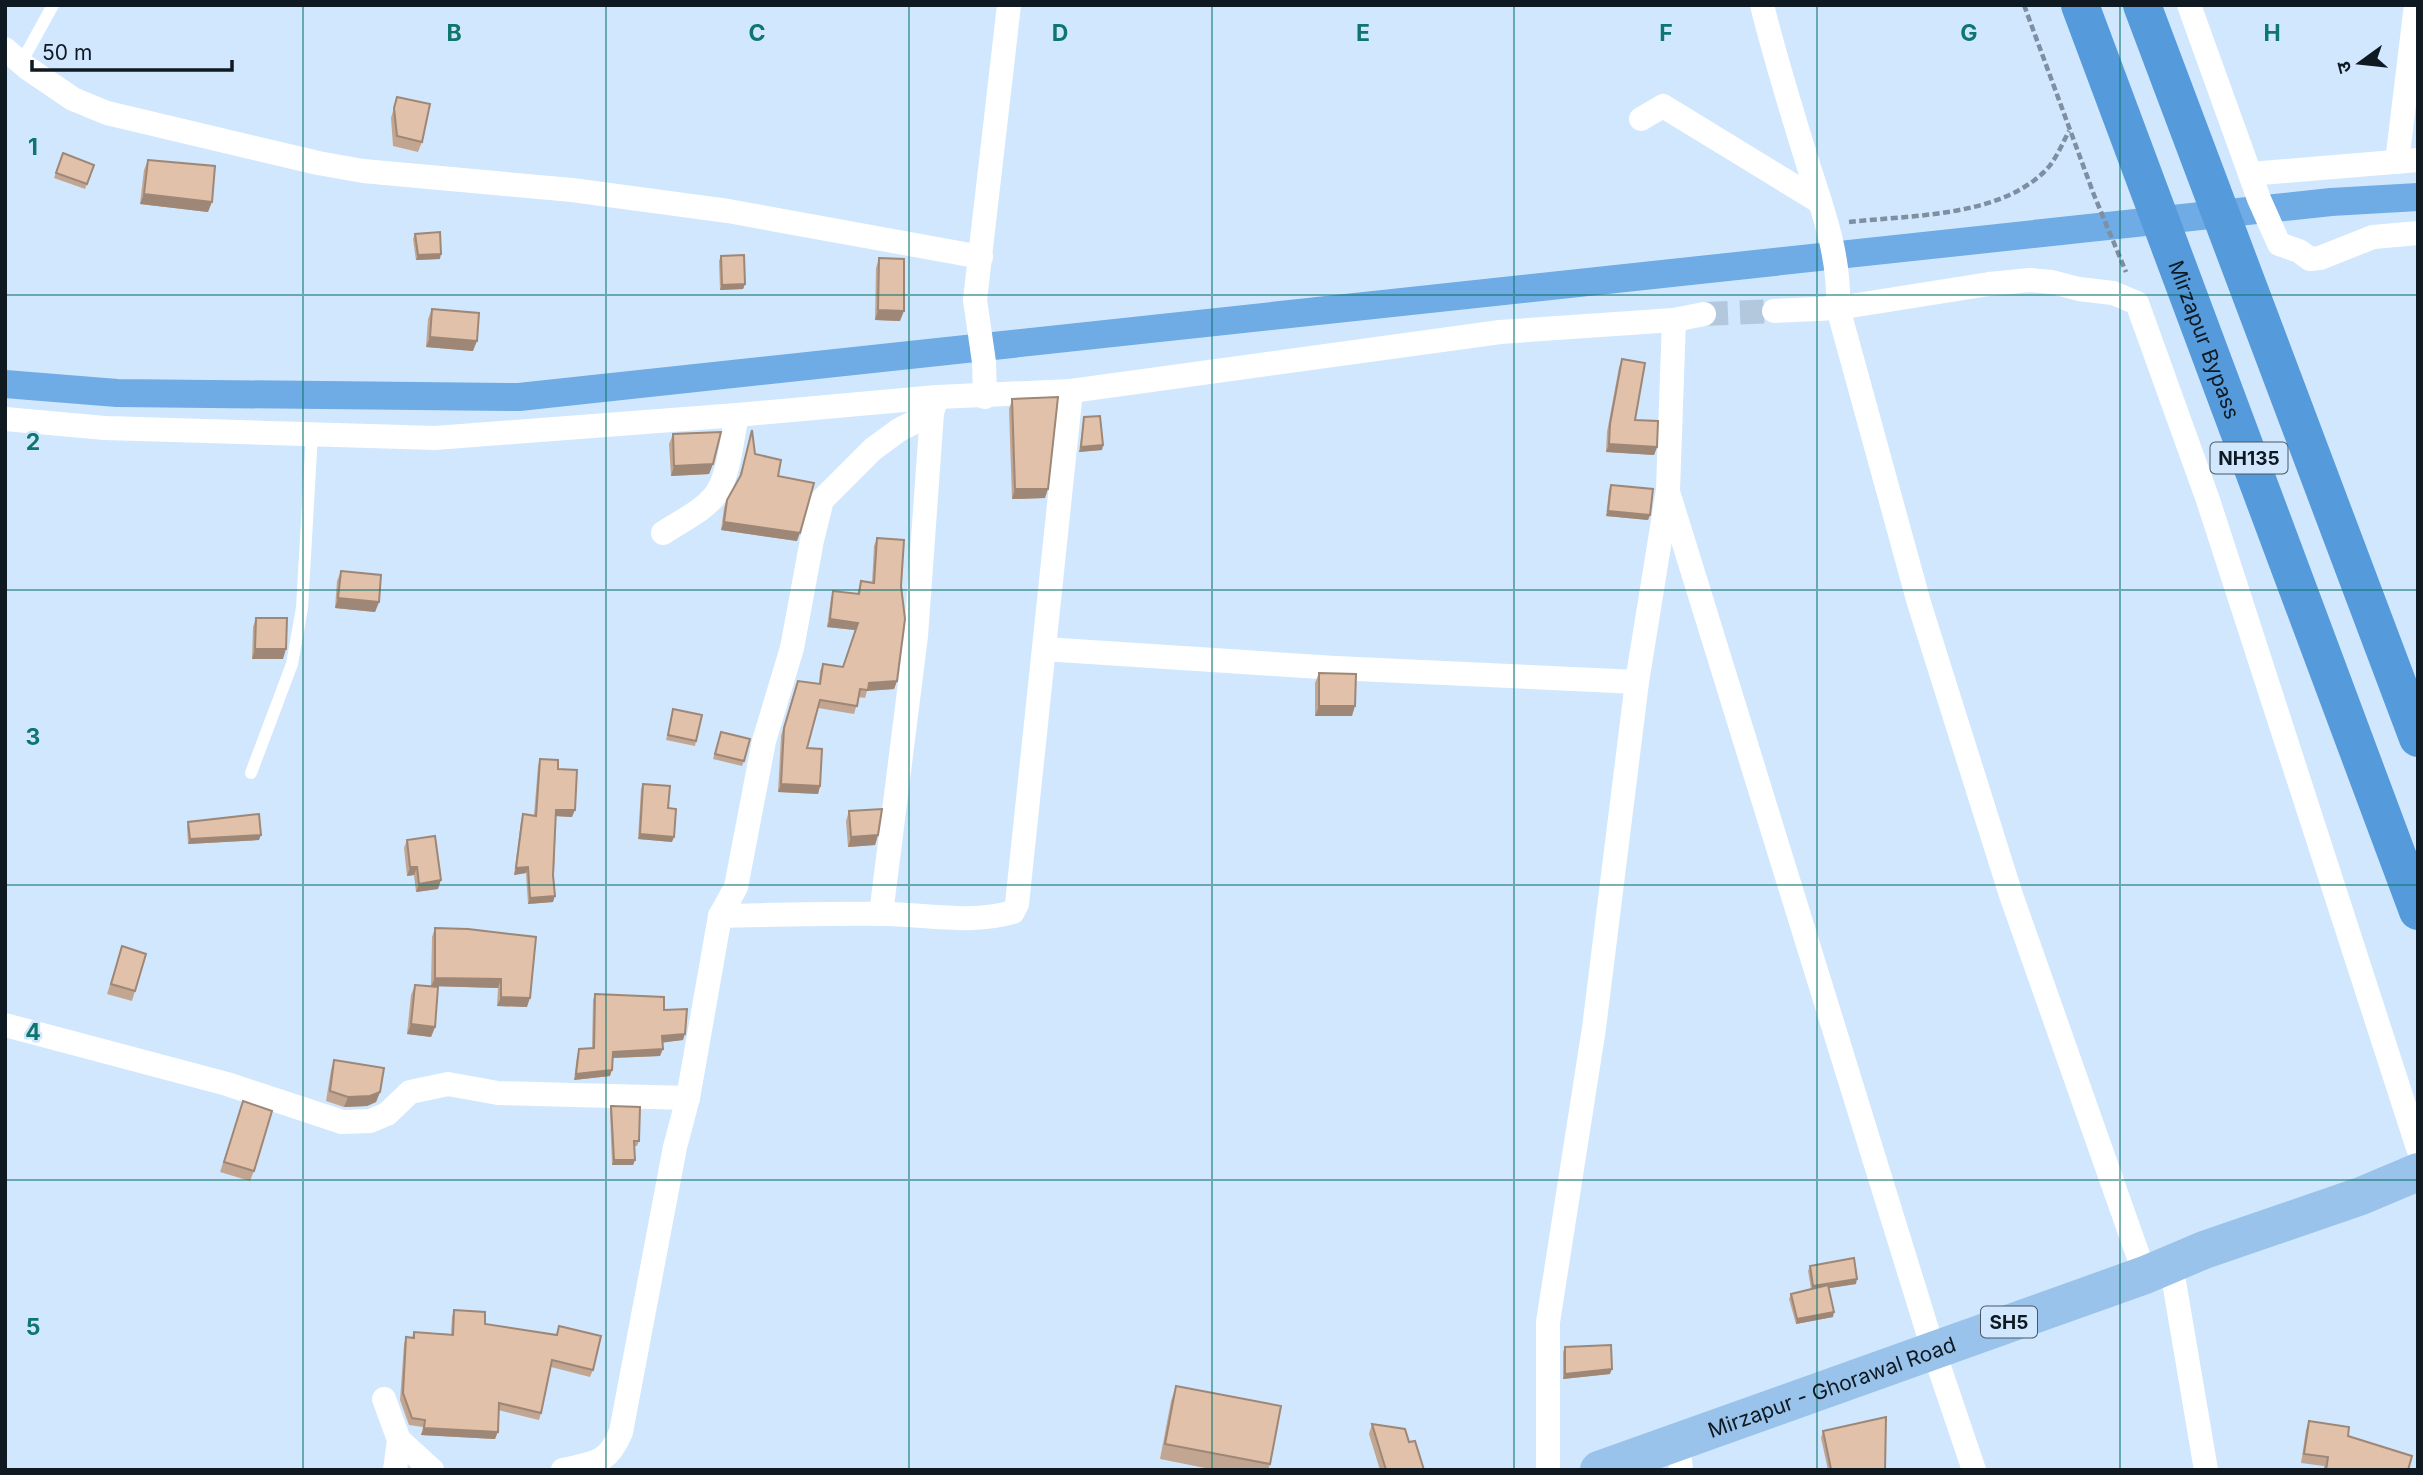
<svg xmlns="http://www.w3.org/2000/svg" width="2423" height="1475" viewBox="0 0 2423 1475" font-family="Inter,'Noto Sans Devanagari',sans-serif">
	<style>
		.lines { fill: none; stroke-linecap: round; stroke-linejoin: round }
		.canal { stroke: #6fabe4; stroke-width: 28 }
		.street-tunnel { stroke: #b4c8dd; stroke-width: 24; stroke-dasharray: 24 12; stroke-linecap: butt }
		.path { stroke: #7d8fa0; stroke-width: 4.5; stroke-dasharray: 7 3.5; stroke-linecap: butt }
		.lane { stroke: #fff; stroke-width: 12 }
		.street { stroke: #fff; stroke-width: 24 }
		.primary { stroke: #99c3ea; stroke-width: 38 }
		.highway { stroke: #559bdc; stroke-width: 38 }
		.wall { fill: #c2a691 }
		.shaded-wall { fill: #9e8776 }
		.building { fill: #e1c1a9; stroke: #9e8776; stroke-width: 2 }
		.grid { fill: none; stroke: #0f766e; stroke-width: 2; stroke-opacity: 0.55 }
		.labels { text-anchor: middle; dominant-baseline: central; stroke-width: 5; stroke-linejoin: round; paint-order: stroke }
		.shield { fill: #d1e7fe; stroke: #485764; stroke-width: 2 }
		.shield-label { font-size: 19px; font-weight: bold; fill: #0e1922 }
		.street-label { font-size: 21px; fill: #0e1922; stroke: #d1e7fe }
		.grid-label { font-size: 23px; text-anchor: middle; font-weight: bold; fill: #0f766e; stroke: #d1e7fe; stroke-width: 5; stroke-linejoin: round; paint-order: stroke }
	</style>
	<rect width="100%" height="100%" fill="#d1e7fe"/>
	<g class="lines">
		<path class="canal" d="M5,384L117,393L519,397L2331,202L2418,197"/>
		<path class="street-tunnel" d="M1704,314L1774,311"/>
		<g class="path">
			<path d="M2024,5L2094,195L2126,272"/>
			<path d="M1849,222C1912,215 1997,217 2044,172C2055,162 2062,144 2069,131"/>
		</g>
		<g class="lane">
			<path d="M21,63L53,5"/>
			<path d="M251,773L292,664L302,608L312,434"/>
		</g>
		<g class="street">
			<path d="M1762,5C1775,58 1791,109 1807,161C1823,211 1840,255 1838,308L1919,603L2011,895L2145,1275"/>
			<path d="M2189,5L2259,199L2279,244L2299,251L2310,259L2320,258L2373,237L2418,233"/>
			<path d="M5,49L26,67L73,99L107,113L318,163L363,171L572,190L728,211L981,257"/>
			<path d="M1641,119L1663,106L1820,202"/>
			<path d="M2397,162L2416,5"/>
			<path d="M2250,174L2418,160"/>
			<path d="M1774,311L1838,308L1989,284L2030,280L2052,282L2079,289L2113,293L2137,303L2208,500L2418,1148"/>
			<path d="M985,397L984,362L975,300L1009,5"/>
			<path d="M5,419L105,428L435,438L737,415L937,397L1071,391L1500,332L1674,320L1704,314"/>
			<path d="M1669,495L1933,1349L1974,1470"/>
			<path d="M663,533C679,522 704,511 716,494C729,476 732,438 737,415"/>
			<path d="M1044,649L1335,668L1637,682"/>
			<path d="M881,914L916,636L932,413L936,400"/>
			<path d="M720,916C776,915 832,913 888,914C930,915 972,924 1013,912L1017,904L1071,391"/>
			<path d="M5,1025L227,1084L342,1122L370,1121L387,1114L410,1092L448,1084L498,1093L688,1098"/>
			<path d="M2171,1264L2206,1470"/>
			<path d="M384,1399L399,1440L432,1470"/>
			<path d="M1678,1443L1681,1470"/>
			<path d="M395,1470L399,1440"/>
			<path d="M563,1470C595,1462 607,1465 621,1432L675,1147L688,1098L720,916L736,887L764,741L792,648L812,540L822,500L873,449L899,430L932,413"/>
			<path d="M1548,1470V1322L1594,1028L1637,682L1668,490L1674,320"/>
		</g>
		<path class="primary" id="s1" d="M1599,1470L2145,1275L2204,1250L2361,1196L2418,1172"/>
		<g class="highway">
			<path id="s2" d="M2080,5L2418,911"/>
			<path d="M2142,5L2418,738"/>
		</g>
	</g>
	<g class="wall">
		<path d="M397,97L422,142L418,152L393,146L391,118Z"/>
		<path d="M63,153L94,165L85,189L54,178Z"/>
		<path d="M148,160L208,212L140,204L144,170Z"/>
		<path d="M415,234L440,259L416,260L413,239Z"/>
		<path d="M721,256L745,284L743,289L720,290L719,261Z"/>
		<path d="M879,258L900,321L875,320L876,268Z"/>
		<path d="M432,309L473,351L426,347L428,319Z"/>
		<path d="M1622,359L1635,420L1657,447L1654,455L1606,452L1607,432L1619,367Z"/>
		<path d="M1012,400L1045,498L1012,499L1009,409Z"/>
		<path d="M1084,417L1103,445L1102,450L1079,452L1083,423Z"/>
		<path d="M752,430L755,454L778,476L797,541L721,530L724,508L727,500L739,478Z"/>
		<path d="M673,434L713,464L709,474L671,476L669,444Z"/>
		<path d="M1611,485L1650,515L1648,520L1606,516L1609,490Z"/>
		<path d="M877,538L901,586L897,681L894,689L867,691L865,698L859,697L854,714L818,708L807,748L820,786L818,794L778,792L781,736L795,688L819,684L820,671L823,664L843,667L855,630L827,627L831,598L833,591L857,594L861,581L872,583L874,546Z"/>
		<path d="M341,571L379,602L375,612L335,608L337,581Z"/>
		<path d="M256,618L283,659H252L253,627Z"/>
		<path d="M1319,673L1352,716H1315V683Z"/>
		<path d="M673,709L696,741L695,746L666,740Z"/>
		<path d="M719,737L744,761L742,766L713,759Z"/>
		<path d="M540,759L558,769L572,817L556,816L553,902L528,904L526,873L514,875L521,821L523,814L534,815L538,766Z"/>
		<path d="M643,784L668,808L672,842L638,839L641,789Z"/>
		<path d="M849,811L878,835L875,845L848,847L846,821Z"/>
		<path d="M188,822L259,840L188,844L187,827Z"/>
		<path d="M407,840L438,889L416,892L414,875L407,876L404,848Z"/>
		<path d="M435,928L468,929L527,1007L497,1006L498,988L431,986L432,937Z"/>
		<path d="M122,946L135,991L132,1001L107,994Z"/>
		<path d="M415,985L435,1027L431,1037L407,1034L411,995Z"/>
		<path d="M595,994L664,1010L683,1040L662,1042L660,1056L613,1058L610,1076L574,1080L577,1056L579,1049L592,1048L593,1000Z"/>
		<path d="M334,1060L380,1092L376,1102L367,1106L344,1107L326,1101L331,1070Z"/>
		<path d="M243,1101L254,1171L250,1181L220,1172Z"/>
		<path d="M611,1106L639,1141L637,1146H634L635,1160L633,1165H612L610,1111Z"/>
		<path d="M1810,1266L1856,1284L1829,1288L1833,1317L1796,1324L1789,1299L1791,1294L1811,1289L1808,1271Z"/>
		<path d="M454,1310L485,1324L556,1335L559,1326L593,1370L590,1377L551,1367L541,1413L539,1420L498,1410L495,1439L421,1435L423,1427L409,1425L400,1400L404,1344L406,1337H412L414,1332L451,1334L452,1317Z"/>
		<path d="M1565,1347L1610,1374L1563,1379V1352Z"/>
		<path d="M1176,1386L1270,1464L1268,1470H1215L1160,1459L1171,1401Z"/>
		<path d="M2309,1421L2348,1436L2408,1470H2324V1466L2301,1463L2306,1430Z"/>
		<path d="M1372,1424L1424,1470H1380L1369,1434Z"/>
		<path d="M1823,1431L1885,1470H1828L1821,1438Z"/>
	</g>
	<g class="shaded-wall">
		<path d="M144,194L212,202L208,212L140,204Z"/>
		<path d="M441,254L440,259L416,260L418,255Z"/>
		<path d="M745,284L743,289L720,290L722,285Z"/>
		<path d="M878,310L904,311L900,321L875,320Z"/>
		<path d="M430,337L477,341L473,351L426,347Z"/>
		<path d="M1609,444L1657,447L1654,455L1606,452Z"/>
		<path d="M1103,445L1102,450L1079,452L1081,447Z"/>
		<path d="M713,464L709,474L671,476L674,466Z"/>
		<path d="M1015,489H1048L1045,498L1012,499Z"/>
		<path d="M1608,511L1650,515L1648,520L1606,516Z"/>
		<path d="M724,522L800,533L797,541L721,530Z"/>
		<path d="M338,598L379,602L375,612L335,608Z"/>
		<path d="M830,619L858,623L855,630L827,627Z"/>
		<path d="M255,649H286L283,659H252Z"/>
		<path d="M897,681L894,689L866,691L869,683Z"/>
		<path d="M1319,706H1355L1352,716H1315Z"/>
		<path d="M781,784L820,786L818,794L778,792Z"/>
		<path d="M556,810H575L572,817L554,816Z"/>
		<path d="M640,834L674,837L672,842L638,839Z"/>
		<path d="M261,835L259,840L188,844L190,839Z"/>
		<path d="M878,835L875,845L848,847L851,837Z"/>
		<path d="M410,867H417L414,875L407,876Z"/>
		<path d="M528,867L526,873L514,875L516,868Z"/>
		<path d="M441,880L438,889L416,892L419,884Z"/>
		<path d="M555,896L553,902L528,904L530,898Z"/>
		<path d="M435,978L501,979L498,988L431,986Z"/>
		<path d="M501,997L530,998L527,1007L497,1006Z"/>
		<path d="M411,1024L435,1027L431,1037L407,1034Z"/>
		<path d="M685,1034L683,1040L660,1043L662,1036Z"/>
		<path d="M663,1049L660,1056L611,1058L613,1052Z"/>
		<path d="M612,1070L610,1076L574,1080L576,1074Z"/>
		<path d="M380,1092L376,1102L367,1106L344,1107L348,1097Z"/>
		<path d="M614,1160H635L633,1165H612Z"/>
		<path d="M1857,1279L1856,1284L1811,1291L1813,1286Z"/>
		<path d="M1834,1312L1833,1317L1796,1324L1797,1319Z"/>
		<path d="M1612,1369L1610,1374L1563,1379L1565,1374Z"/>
		<path d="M424,1428L498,1432L495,1439L421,1435Z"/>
	</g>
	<g class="building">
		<path d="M397,97L430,104L422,142L397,136L394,108Z"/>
		<path d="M63,153L94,165L87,184L56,173Z"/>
		<path d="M148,160L215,166L212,202L144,194Z"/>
		<path d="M440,232L441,254L418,255L415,234Z"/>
		<path d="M744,255L745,284L722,285L721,256Z"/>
		<path d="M879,258L904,259V311L878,310Z"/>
		<path d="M432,309L479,313L477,341L430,337Z"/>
		<path d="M1622,359L1645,363L1635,420L1658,421L1657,447L1609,444L1610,424Z"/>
		<path d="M1058,397L1048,489H1015L1012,399Z"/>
		<path d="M1100,416L1103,445L1081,447L1084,417Z"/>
		<path d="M752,430L755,454L781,460L778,476L814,483L800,533L724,522L727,500L741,475Z"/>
		<path d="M721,432L713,464L674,466L673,434Z"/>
		<path d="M1611,485L1653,489L1650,515L1608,511Z"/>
		<path d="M877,538L904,540L901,586L905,619L897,681L869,683L868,690L860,689L857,706L820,700L807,748L822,749L820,786L781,784L784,728L798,681L820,684L823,664L843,667L858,623L830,619L833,591L859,594L861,581L874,583Z"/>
		<path d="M341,571L381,575L379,602L338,598Z"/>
		<path d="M256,618H287L286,649H255Z"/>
		<path d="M1319,673L1356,674L1355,706H1319Z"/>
		<path d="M673,709L702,715L696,741L668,735Z"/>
		<path d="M721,732L750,739L744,761L715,754Z"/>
		<path d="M540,759L558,760V769L577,770L575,810H556L553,875L555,896L530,898L528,867L516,868L523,814L536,816Z"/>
		<path d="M643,784L670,786L668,808L676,809L674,837L640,834Z"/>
		<path d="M882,809L878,835L851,837L849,811Z"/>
		<path d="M259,814L261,835L190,839L188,822Z"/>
		<path d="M435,836L441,880L419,884L417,867H410L407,840Z"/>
		<path d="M435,928L468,929L536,937L530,998L501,997V979L435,978Z"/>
		<path d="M122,946L146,954L135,991L111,984Z"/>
		<path d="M415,985L438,987L435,1027L411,1024Z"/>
		<path d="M595,994L664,997V1010L687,1009L685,1034L662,1036L663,1049L613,1052L612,1070L576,1074L579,1049L594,1048Z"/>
		<path d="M334,1060L384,1068L380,1092L370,1096L348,1097L330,1091Z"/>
		<path d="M243,1101L272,1111L254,1171L224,1162Z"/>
		<path d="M611,1106L640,1107L639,1141H634L635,1160H614Z"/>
		<path d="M1854,1258L1857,1279L1813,1286L1810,1266Z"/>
		<path d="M1828,1285L1834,1312L1797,1319L1791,1294Z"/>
		<path d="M454,1310L485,1312V1324L557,1335L559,1326L601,1336L593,1370L552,1360L541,1413L499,1403L498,1432L424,1428L425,1420L412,1418L403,1393L406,1337L414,1338V1332L453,1335Z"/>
		<path d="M1611,1345L1612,1369L1565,1374V1347Z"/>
		<path d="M1176,1386L1281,1406L1270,1464L1165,1444Z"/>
		<path d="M1886,1417L1885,1470L1831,1469L1823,1431Z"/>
		<path d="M2309,1421L2349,1427L2348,1436L2412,1456L2408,1470H2326L2328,1457L2304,1454Z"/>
		<path d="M1372,1424L1405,1429L1409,1442L1415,1441L1424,1470H1386Z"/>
	</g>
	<path class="grid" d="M303,5V1470M606,5V1470M909,5V1470M1212,5V1470M1514,5V1470M1817,5V1470M2120,5V1470M5,295H2418M5,590H2418M5,885H2418M5,1180H2418"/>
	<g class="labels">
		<g class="shield">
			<rect x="2210.5" y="442.5" width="77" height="31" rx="5"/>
			<rect x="1981" y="1306.5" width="56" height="31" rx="5"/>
		</g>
		<g class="shield-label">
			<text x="2249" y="458">NH135</text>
			<text x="2009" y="1322">SH5</text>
		</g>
		<g class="street-label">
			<text stroke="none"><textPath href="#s2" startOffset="357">Mirzapur Bypass</textPath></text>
			<text stroke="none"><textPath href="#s1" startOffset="247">Mirzapur - Ghorawal Road</textPath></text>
		</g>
	</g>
	<g class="grid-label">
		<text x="454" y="41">B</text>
		<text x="757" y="41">C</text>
		<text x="1060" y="41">D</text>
		<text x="1363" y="41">E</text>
		<text x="1666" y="41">F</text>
		<text x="1969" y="41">G</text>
		<text x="2272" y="41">H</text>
		<text x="33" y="155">1</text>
		<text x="33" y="450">2</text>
		<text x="33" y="745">3</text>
		<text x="33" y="1040">4</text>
		<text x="33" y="1335">5</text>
	</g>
	<rect width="2423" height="1475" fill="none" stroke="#0e1922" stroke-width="14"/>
	<g transform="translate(2360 63) rotate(255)" stroke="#d1e7fe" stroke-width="5" paint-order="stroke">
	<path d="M0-5L12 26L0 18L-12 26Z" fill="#0e1922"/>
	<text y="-10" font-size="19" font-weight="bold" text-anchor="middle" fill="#0e1922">उ</text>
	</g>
	<path d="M32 60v10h200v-10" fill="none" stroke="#0e1922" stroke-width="3.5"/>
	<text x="42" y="60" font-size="21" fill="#0e1922" stroke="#d1e7fe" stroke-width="5" paint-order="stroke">50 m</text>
</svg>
